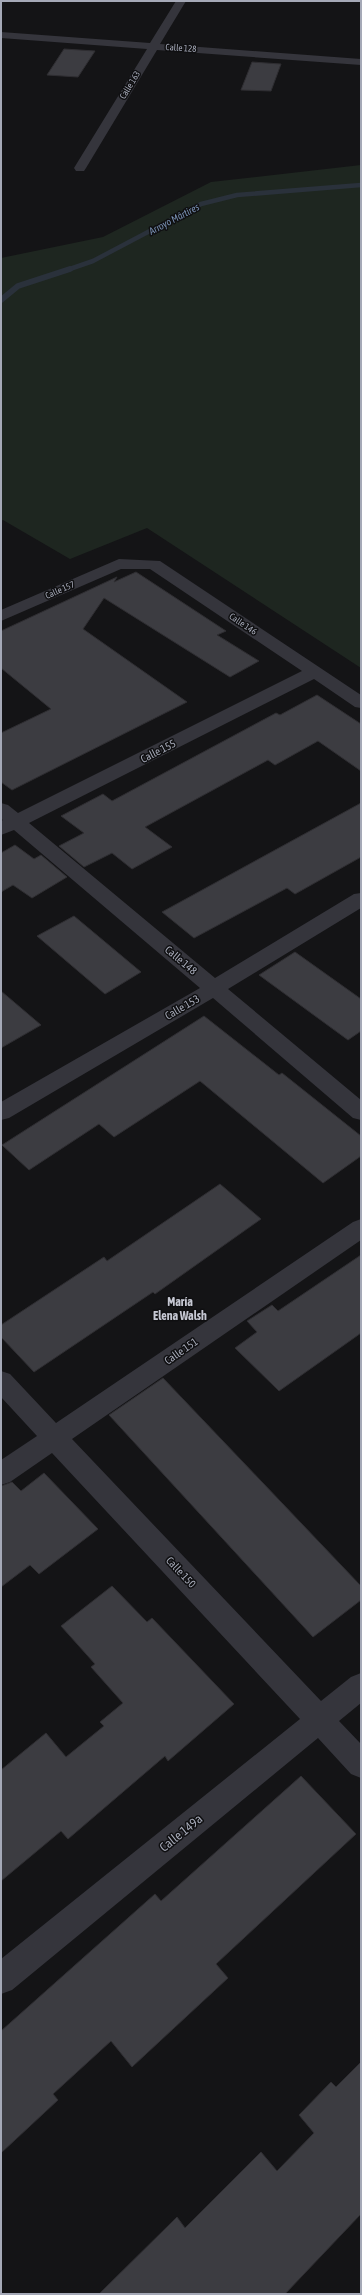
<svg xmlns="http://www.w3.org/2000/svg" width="362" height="2295" viewBox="0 0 362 2295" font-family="'Asap Condensed',sans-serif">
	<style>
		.green { fill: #1e2620 }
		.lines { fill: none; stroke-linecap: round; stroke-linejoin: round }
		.stream-far1 { stroke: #2a313b; stroke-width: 4.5 }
		.stream { stroke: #2a313b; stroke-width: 6 }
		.building { fill: #3c3c41; stroke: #2f2e32 }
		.street { fill: #35353c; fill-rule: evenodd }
		.labels { text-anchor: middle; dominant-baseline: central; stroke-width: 3; stroke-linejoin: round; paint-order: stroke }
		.far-street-label { font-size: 9px; fill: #a5a9b7; stroke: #0f0f11 }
		.far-water-label { font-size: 10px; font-style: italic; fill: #7a92b5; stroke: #0f0f11 }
		.street-label { font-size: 11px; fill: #a5a9b7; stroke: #0f0f11 }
		.neighbourhood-label { font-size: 12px; font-weight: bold; fill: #c6c8d3; stroke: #0f0f11 }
		.near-street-label { font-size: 13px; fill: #a5a9b7; stroke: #0f0f11 }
	</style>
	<rect width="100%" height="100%" fill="#141416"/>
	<path class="green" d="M361,165V668L147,528L70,559L3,520L1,521V258L103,237L211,182Z"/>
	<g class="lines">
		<path class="stream-far1" d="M67,270L93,261L201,204L237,195L361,185"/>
		<path class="stream" d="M1,300L18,286L70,269"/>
	</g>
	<g class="building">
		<path d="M64,49L95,51L78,77L47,75Z"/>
		<path d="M252,62L281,64L271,91L241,90Z"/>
		<path d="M136,572L226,631L217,635L259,661L230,677L104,598L83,629L187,702L12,790L1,782V733L51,709L1,668V631L117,577L114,582Z"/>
		<path d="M317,695L361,724V771L318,741L275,765L268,760L145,827L172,847L132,869L112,853L84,867L59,846L84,833L61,816L103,794L112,801L276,713L280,715Z"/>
		<path d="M361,803V857L295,894L287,888L194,938L162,912Z"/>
		<path d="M15,845L34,859L41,855L67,877L32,898L13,885L1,892V853Z"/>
		<path d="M74,916L141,972L105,994L37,936Z"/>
		<path d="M295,952L361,999V1031L348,1040L259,975Z"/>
		<path d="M1,991L41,1025L1,1048Z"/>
		<path d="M204,1016L279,1075L282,1073L361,1136V1156L323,1183L200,1081L114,1137L99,1124L29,1170L2,1145Z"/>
		<path d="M220,1184L261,1219L155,1294L153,1292L34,1372L1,1337V1325L104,1257L107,1261Z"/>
		<path d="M361,1255V1333L279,1391L235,1348L257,1332L247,1321L272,1305L278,1311Z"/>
		<path d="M163,1378L361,1586V1600L313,1637L109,1415Z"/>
		<path d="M44,1473L98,1529L39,1574L30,1565L1,1587V1486L12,1482L21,1491Z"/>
		<path d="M112,1586L147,1622L152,1618L234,1704L168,1761L165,1756L68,1839L61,1831L1,1881V1770L46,1733L66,1757L104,1726L100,1722L123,1703L91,1667L95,1664L61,1626Z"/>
		<path d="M301,1776L356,1834L216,1964L228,1978L132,2067L111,2041L53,2094L58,2100L1,2153V2031L155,1894L161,1901Z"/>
		<path d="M361,2062V2214L285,2294H99L177,2217L185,2228L261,2152L277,2171L314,2133L299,2115L331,2082L336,2087Z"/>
	</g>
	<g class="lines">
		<g class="street">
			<path d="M176,1H186L160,44L361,59V65L157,50L86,168L84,171H76L74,168L147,49L1,38V32L150,43Z"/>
			<path d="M119,559L160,561L361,695V708L355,707L314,679L29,823L215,978L354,894L361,893V908L228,989L361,1100V1120L353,1118L213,998L9,1118L1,1120V1102L200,988L14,830L1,835V821L3,820L1,819V803L8,805L18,813L302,671L150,569H121L1,621V610Z"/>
			<path d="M361,1219V1240L72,1439L321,1701L351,1677L361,1673V1703L339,1721L361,1744V1778L351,1774L318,1738L12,1990L1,1994V1959L300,1719L52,1453L10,1482L1,1485V1460L37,1436L1,1397V1371L10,1374L56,1423L353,1222Z"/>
		</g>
	</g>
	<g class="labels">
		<g class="far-street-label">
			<text transform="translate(181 48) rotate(4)">Calle 128</text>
			<text transform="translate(130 85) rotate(-59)">Calle 163</text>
			<text transform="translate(60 590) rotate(-24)">Calle 157</text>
			<text transform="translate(243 624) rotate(34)">Calle 146</text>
		</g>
		<g class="far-water-label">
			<text transform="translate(174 219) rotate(-28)">Arroyo Mártires</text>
		</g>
		<g class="street-label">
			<text transform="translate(158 751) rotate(-27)">Calle 155</text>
			<text transform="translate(181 960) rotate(40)">Calle 148</text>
			<text transform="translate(182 1007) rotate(-30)">Calle 153</text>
			<text transform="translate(181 1351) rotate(-35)">Calle 151</text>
			<text transform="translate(181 1572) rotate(47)">Calle 150</text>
		</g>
		<g class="neighbourhood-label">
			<text x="180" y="1302">María<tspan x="180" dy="14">Elena Walsh</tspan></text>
		</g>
		<g class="near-street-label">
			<text transform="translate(181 1833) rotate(-39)">Calle 149a</text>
		</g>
	</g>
	<rect width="362" height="2295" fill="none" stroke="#a5a9b7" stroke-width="4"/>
</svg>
